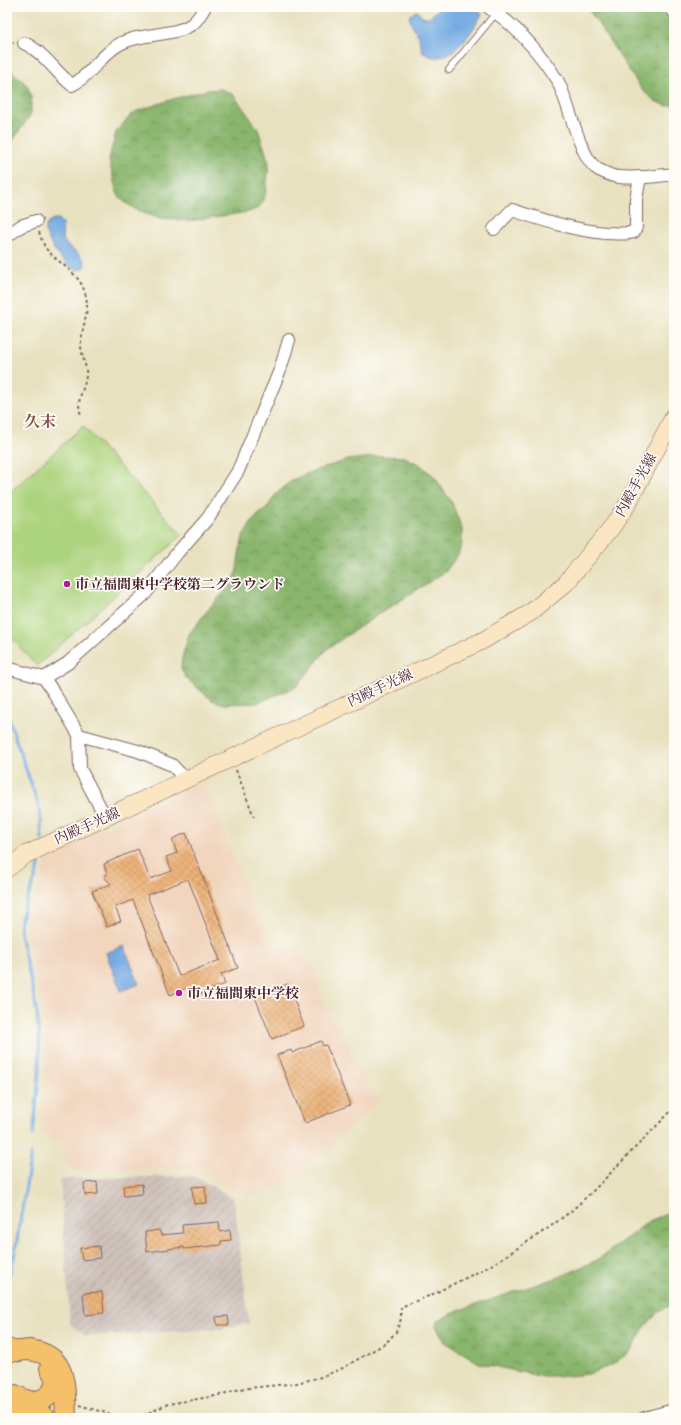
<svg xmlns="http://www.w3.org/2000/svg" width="681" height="1425" viewBox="0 0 681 1425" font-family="'IM FELL Double Pica','Noto Serif JP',serif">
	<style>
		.built { fill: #f1d5bd }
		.industrial { fill: url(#industrial-furrows) }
		.grass { fill: #acd37d; stroke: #7b7954 }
		.forest { fill: url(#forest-crowns); stroke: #6a6a4c }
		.water { fill: #75aae2; stroke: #606486 }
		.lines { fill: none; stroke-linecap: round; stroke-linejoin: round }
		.stream { stroke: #75aae2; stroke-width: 3 }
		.building { fill: url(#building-cross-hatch); fill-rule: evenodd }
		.service-casing { stroke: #81635f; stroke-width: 8 }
		.minor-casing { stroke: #81635f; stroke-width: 14 }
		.secondary-casing { stroke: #81635f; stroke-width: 18 }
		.trunk-casing { stroke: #81635f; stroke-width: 22 }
		.path { stroke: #81635f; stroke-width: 2; stroke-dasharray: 3 3; stroke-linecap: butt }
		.service { stroke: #fff; stroke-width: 6 }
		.minor { stroke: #fff; stroke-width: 12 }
		.secondary { stroke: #fbe6c4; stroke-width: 17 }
		.trunk { stroke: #f4c16b; stroke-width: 20 }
		.poi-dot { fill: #b5179e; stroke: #fdfcf7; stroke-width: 1.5 }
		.labels { text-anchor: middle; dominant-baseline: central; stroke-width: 3.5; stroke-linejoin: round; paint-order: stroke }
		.street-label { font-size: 14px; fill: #4a1f2b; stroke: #fdfcf7 }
		.poi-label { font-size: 14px; font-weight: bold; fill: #4a1f2b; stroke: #fdfcf7; text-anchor: start }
		.quarter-label { font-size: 16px; font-weight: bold; fill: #835347; stroke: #fdfcf7 }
	</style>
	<defs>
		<pattern id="industrial-furrows" width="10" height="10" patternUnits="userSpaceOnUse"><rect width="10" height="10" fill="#cec1ba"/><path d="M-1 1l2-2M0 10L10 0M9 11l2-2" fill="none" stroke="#b2a5a0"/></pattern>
		<pattern id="forest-crowns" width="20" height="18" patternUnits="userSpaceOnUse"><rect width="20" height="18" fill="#89b56c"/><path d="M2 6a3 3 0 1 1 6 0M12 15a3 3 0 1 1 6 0" fill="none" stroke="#729359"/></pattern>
		<pattern id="building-cross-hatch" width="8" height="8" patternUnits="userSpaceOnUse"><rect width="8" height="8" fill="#ecb47c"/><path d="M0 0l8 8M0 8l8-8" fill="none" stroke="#cc9a6b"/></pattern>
	</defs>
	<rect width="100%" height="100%" fill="#fdfcf7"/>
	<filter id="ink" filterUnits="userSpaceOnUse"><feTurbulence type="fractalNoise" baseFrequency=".025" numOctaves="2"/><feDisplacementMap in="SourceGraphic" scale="8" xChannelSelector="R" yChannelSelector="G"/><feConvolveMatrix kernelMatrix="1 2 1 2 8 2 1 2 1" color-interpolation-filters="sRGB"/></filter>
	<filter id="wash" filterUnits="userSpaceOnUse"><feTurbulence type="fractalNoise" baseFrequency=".012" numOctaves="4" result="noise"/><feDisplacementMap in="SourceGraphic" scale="16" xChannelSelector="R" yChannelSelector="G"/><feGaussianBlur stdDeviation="0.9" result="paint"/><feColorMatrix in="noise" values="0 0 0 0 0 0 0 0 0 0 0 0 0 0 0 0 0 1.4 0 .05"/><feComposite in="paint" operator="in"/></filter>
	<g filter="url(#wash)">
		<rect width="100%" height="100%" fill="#e8e1bf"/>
		<path class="built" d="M203,782L268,943L300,949L312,965L319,978L320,999L341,1031L378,1103L307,1167L271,1190L252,1197L236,1191L193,1168L74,1171L65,1162L63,1145L40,1134L46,1078L44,1024L41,1003L27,939L26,927L28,915L42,880L47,854Z"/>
		<path class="industrial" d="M188,1176L195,1177L234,1199L249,1323L221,1329L86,1336L70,1324L60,1179Z"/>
		<path class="grass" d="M83,426L182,535L37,666L7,633V495Z"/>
		<g class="forest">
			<path d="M587,7H674V105L667,106L655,101L642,90Z"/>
			<path d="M7,67L27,85L31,95V114L7,149Z"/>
			<path d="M221,89L233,94L258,129L269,163L266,191L263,202L258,208L248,212L189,221L159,218L140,212L126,203L120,198L116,190L110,165L109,159L116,132L130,116L137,111L173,99L207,90Z"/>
			<path d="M381,456L404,457L419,464L434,476L452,503L462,529V543L458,555L445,572L373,618L327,649L296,687L257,703L224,704L212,700L186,678L181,669L182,658L189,634L211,606L234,582L237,569L240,548L244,534L254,519L269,505L275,495L292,480L313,471L348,460Z"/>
			<path d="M674,1211V1304L659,1311L643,1329L631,1351L612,1365L588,1374L569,1376H539L479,1363L445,1342L436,1326L439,1320L460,1310L562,1276L599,1259L649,1221Z"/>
		</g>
		<g class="water">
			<path d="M440,7H462L467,9L474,7L482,14C474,30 455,58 435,57C431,57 426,54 423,53L418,35L413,28L409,17L414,12L417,11L422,17L429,18Z"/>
			<path d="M54,219H58L62,223C64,228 61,234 63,239C68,251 86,253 85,267C71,279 47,242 45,230L47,224Z"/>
			<path d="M124,946L139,984L121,991L106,953Z"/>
		</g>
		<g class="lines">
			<g class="stream">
				<path d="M7,714L38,804L41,822L42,840"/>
				<path d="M33,1134C38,1092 43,1050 36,1008C32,983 25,958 20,933C19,905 39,882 41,854"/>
				<path d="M7,1282L15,1253L31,1154"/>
			</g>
		</g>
		<g id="blocks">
			<g class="building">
				<path d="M186,833L238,968L221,974L225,984L193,997L189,987L170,995L133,900L115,907L121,921L107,927L92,891L111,884L104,877L107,874L104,864L138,849L150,879L172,871L166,857L177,853L172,839ZM188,879L220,960L179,976L147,895Z"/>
				<path d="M288,984L304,1026L272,1039L255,997Z"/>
				<path d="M321,1041L323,1046L326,1045L350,1105L305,1123L277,1055L291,1050L292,1053Z"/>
				<path d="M97,1182L98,1194L85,1195L84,1183Z"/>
				<path d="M142,1184L143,1194L124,1196L123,1186Z"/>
				<path d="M205,1186L207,1203L194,1204L192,1187Z"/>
				<path d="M219,1222L220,1232L230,1230L231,1240L221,1241V1245L184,1249V1247L147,1252L145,1232L159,1230L161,1235L183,1233L182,1225Z"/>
				<path d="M99,1246L100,1258L82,1260L80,1248Z"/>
				<path d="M102,1292L104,1313L85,1315L83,1293Z"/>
				<path d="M228,1316L229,1325H217L216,1317Z"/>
			</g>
		</g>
	</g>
	<g filter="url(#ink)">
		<use href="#blocks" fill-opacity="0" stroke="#81635f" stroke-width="1"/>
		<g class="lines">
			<defs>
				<path id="service" d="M449,70L496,13"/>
				<g id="minor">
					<path d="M488,7C516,26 539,51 557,80C569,100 579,160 599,170C605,173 613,177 619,177C637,179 656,176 674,174"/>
					<path d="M671,7L674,12"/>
					<path d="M24,43C44,52 55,72 72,85C90,76 100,56 118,45C140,32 174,37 192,24C198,20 201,13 205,7"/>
					<path d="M494,229L512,210C543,220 573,230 606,233C615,233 624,235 634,232L636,227V199L640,177"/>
					<path d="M7,236L21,226L36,221"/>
					<path d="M7,668L44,678L54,693L79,735L80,769L106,818"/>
					<path d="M44,678L68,663L145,594L178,552L208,518L238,471L280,370L289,340"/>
					<path d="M79,735L138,751L172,765L186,780"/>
					<path d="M644,1418L674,1410"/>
				</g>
				<path id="secondary" d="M7,869L25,855L482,641L530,613L566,583L612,527L627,505L674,416"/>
				<g id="trunk">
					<path d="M7,1349C11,1350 15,1352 19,1351C23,1351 25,1350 29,1350C69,1355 64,1386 66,1418"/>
					<path d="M15,1395C19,1397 25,1400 29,1401C42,1403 56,1394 55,1380C55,1376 52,1372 50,1368"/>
					<path d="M20,1399L45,1418"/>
					<path d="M7,1411L16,1418"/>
				</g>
			</defs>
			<use href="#service" class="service-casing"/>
			<use href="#minor" class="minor-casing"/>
			<use href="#secondary" class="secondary-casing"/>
			<use href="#trunk" class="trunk-casing"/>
			<g class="path">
				<path d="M7,44L14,43"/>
				<path d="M39,232C41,238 43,245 48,251C61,265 80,274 85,293C91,310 81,328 81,345C81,355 87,365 86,375C85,391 75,398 81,415"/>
				<path d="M236,770L254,817"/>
				<path d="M79,1405L123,1418"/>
				<path d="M132,1418H137L168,1404L216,1396L240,1389L297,1383L321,1377L343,1368L386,1343L396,1332L401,1319V1307L431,1295L490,1266L547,1229L570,1212L593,1191L674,1108"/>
			</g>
			<use href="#service" class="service"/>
			<use href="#minor" class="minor"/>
			<use href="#secondary" class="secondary"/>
			<use href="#trunk" class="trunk"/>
		</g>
	</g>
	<g class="poi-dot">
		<circle cx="67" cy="584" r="4"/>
		<circle cx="179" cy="993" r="4"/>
	</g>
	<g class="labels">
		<g class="street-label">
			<text transform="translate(636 485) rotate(-61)">内殿手光線</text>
			<text transform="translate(380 688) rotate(-25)">内殿手光線</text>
			<text transform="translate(87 826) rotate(-24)">内殿手光線</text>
		</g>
		<g class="poi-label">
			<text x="75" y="584">市立福間東中学校第二グラウンド</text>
			<text x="187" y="993">市立福間東中学校</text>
		</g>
		<g class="quarter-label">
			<text x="40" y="422">久末</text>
		</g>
	</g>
	<rect width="681" height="1425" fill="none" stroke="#fdfcf7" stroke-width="24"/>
</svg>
